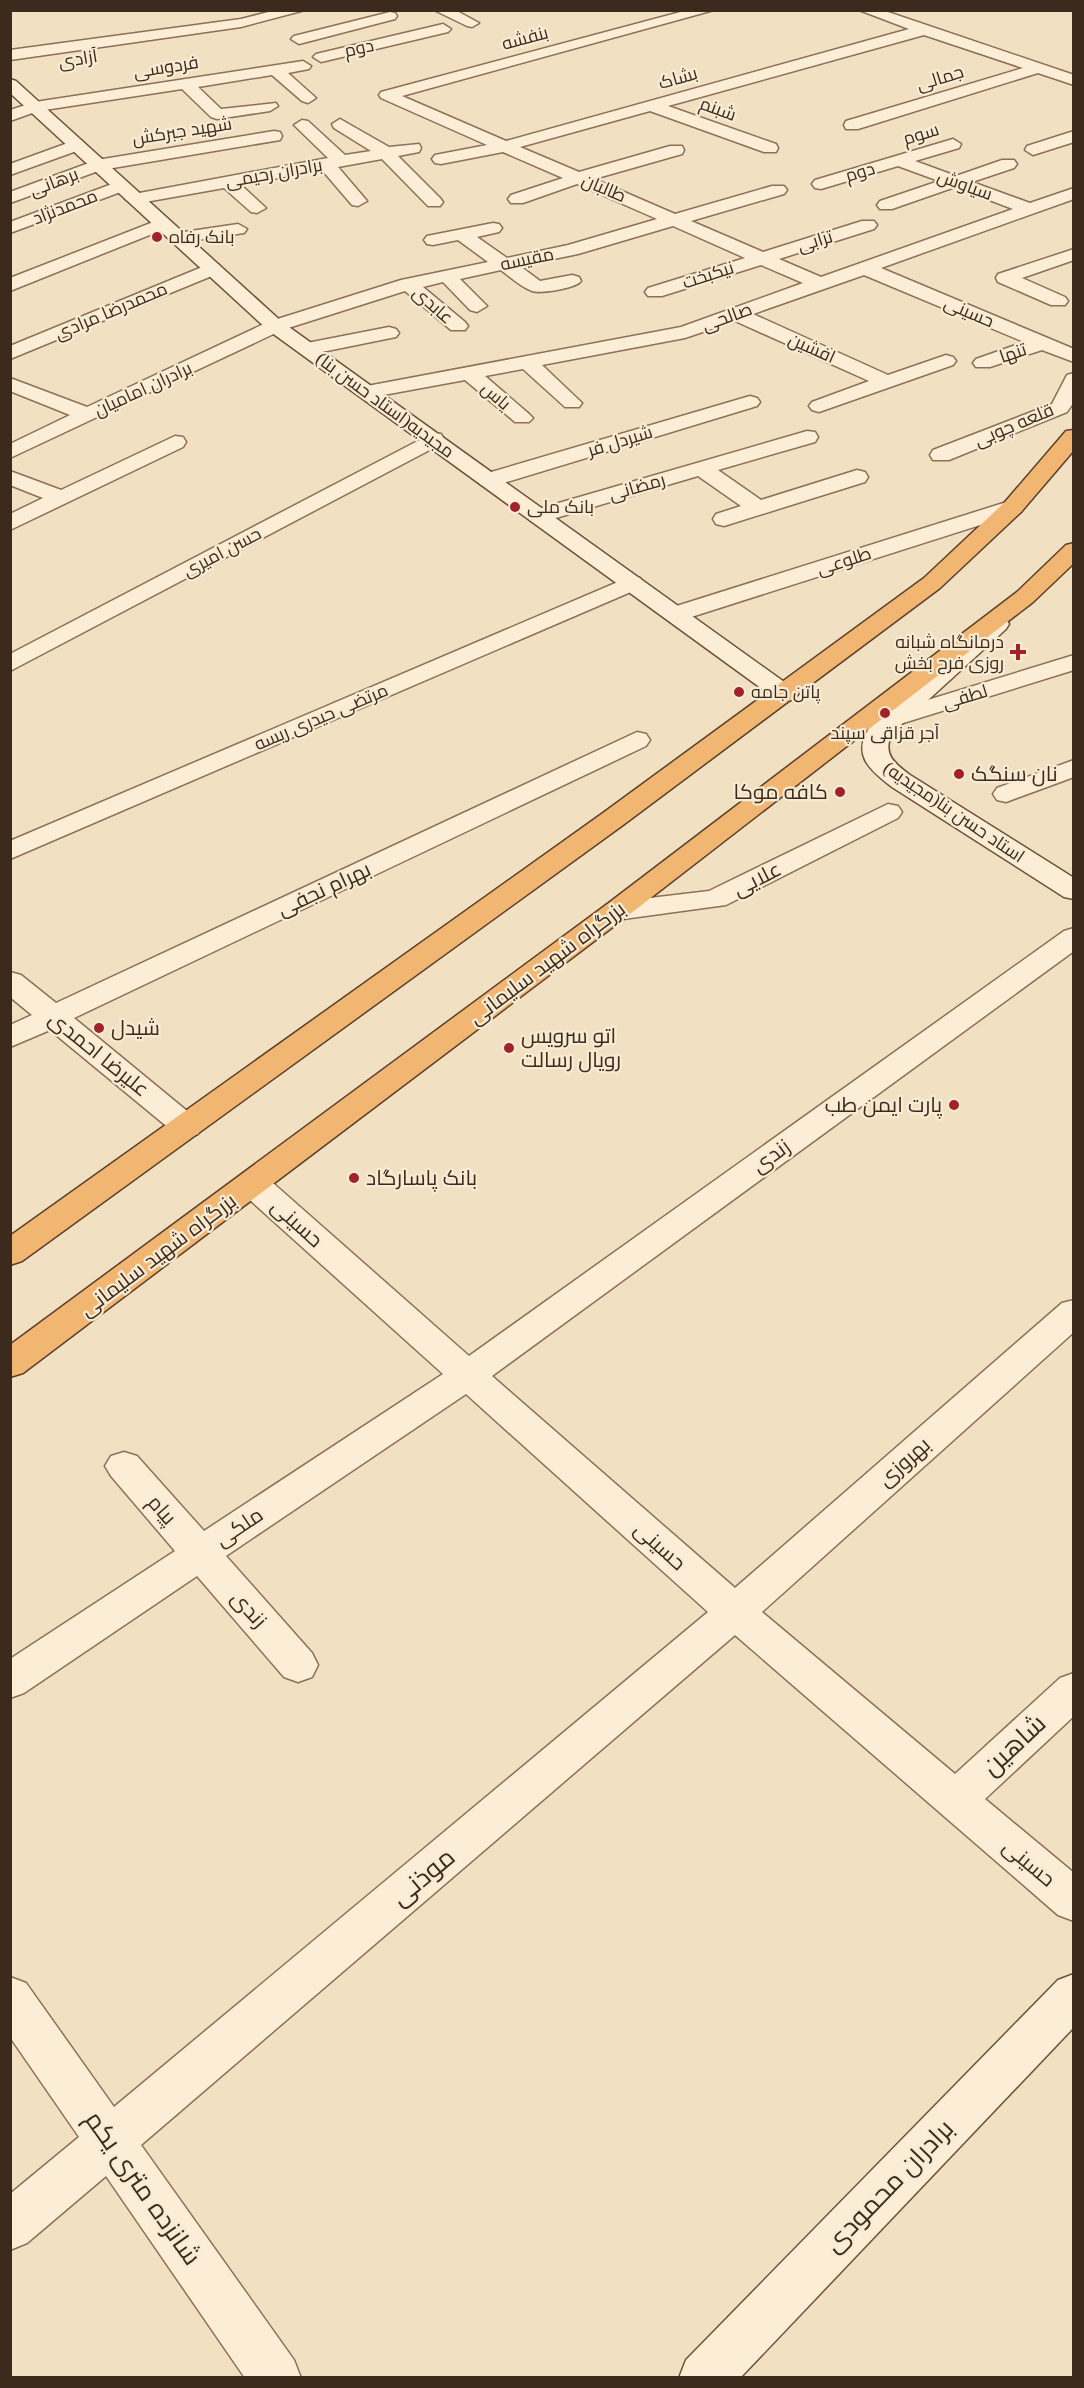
<svg xmlns="http://www.w3.org/2000/svg" width="1084" height="2388" viewBox="0 0 1084 2388" font-family="'Times New Roman',Cairo,serif">
	<style>
		.lines { fill: none; stroke-linecap: round; stroke-linejoin: round }
		.minor-casing { stroke: #8d7057; stroke-width: 3 }
		.secondary-casing { stroke: #6f513b; stroke-width: 3 }
		.trunk-casing { stroke: #5b3f2c; stroke-width: 3 }
		.minor { fill: #fceed6; fill-rule: evenodd }
		.secondary { fill: #fceed6; fill-rule: evenodd }
		.trunk { fill: #f0b672; fill-rule: evenodd }
		.poi-dot { fill: #a2222c; stroke: #f8ebd3; stroke-width: 2 }
		.labels { text-anchor: middle; dominant-baseline: central; stroke-width: 4.5; stroke-linejoin: round; paint-order: stroke }
		.far-street-label { font-size: 18px; fill: #3c2a1d; stroke: #f8ebd3 }
		.far-poi-label { font-size: 18px; fill: #3c2a1d; stroke: #f8ebd3; text-anchor: start }
		.poi-label { font-size: 21px; fill: #3c2a1d; stroke: #f8ebd3; text-anchor: start }
		.street-label { font-size: 21px; fill: #3c2a1d; stroke: #f8ebd3 }
		.near-street-label { font-size: 26px; fill: #3c2a1d; stroke: #f8ebd3 }
	</style>
	<rect width="100%" height="100%" fill="#f2e0c2"/>
	<g class="lines">
		<defs>
			<g id="minor">
				<path d="M276,10H305L241,27L10,60V50L241,19Z"/>
				<path d="M434,10H455L479,23L472,27L467,26Z"/>
				<path d="M688,10H714L402,96L506,141L909,29L859,10H882L1074,75V85L1038,73L858,129H846L844,125L846,121L1023,68L924,35L668,106L776,144L778,148L776,152H764L650,111L520,147L579,172L670,146H682L684,150L682,154L594,179L675,214L772,186H784L787,190L784,194L691,221L763,252L862,221H874L877,225L874,229L779,259L821,277L1013,209L955,187L892,209H880L877,205L880,201L939,181L898,166L821,189L815,188L812,184L815,180L953,139L961,144L959,148L915,161L956,176L1002,160H1014L1017,164L1014,168L972,182L1030,203L1074,188V199L881,268L1074,349V362L1042,350L990,367H976L973,363L976,359L1024,342L864,275L753,314L888,375L946,355L953,357L956,361L953,365L819,412L812,410L809,406L812,402L869,381L735,321L685,338L542,365L582,403L579,407H565L523,369L485,376L529,414L533,418L529,422H515L465,380L367,398L360,396L357,392L360,388L367,386L681,327L803,283L761,265L662,296H648L645,292L648,288L745,258L673,226L578,254L520,266L540,281L572,275L579,277L581,281C577,288 540,294 532,291C521,287 510,277 501,270L460,279L487,306L477,312L470,310L443,282L423,287L465,322L468,326L465,330H451L405,291L282,330L10,458V444L70,415L10,391V378L87,407L268,322L401,280L488,262L458,240L433,245L427,244L424,240L427,236L493,223L499,224L502,228L499,232L477,237L507,258L568,245L657,219L577,184L523,203H511L508,199L511,195L563,178L503,152L441,164L435,163L432,159L435,155L487,145L381,98L379,95L381,92Z"/>
				<path d="M390,12L395,13L397,16L395,19L299,44L291,39L294,36Z"/>
				<path d="M443,24L451,29L448,32L321,62L313,57L316,54Z"/>
				<path d="M303,61L311,66L309,69L288,73L316,98L308,103L302,101L272,75L198,87L221,109L276,103L278,106L270,111L217,119L211,117L182,89L38,111L10,121V110L35,102Z"/>
				<path d="M340,119L389,147L419,144L421,148L419,152L398,156L440,198L443,202L440,206H428L382,159L338,167L367,201L358,206L352,205L322,170L241,185L266,208L257,213L251,212L224,188L134,204L125,199L134,194L328,158L294,125L302,120L308,121L345,155L371,151L334,128L332,124Z"/>
				<path d="M274,131L280,132L282,136L280,140L101,170L10,203V192L97,160Z"/>
				<path d="M1074,131V142L1033,155L1025,150L1027,146Z"/>
				<path d="M76,140L82,141L84,145L82,149L10,175V164Z"/>
				<path d="M120,181L126,182L129,186L126,190L10,233V222Z"/>
				<path d="M161,219L170,224L167,228L10,291V278Z"/>
				<path d="M238,224L247,229L244,233L177,243L168,238L177,233Z"/>
				<path d="M1074,249V260L1022,278L1065,297L1068,301L1065,305H1051L998,282L996,278L998,274Z"/>
				<path d="M212,263L219,265L221,269L219,273L10,359V346Z"/>
				<path d="M389,327L396,329L399,333L396,337L307,355L300,353L297,349L300,345L307,343Z"/>
				<path d="M1074,373V402L1067,412L949,460H933L930,455L933,450L1052,404L1067,375Z"/>
				<path d="M750,396L757,398L760,402L757,406L497,485H481L478,480L481,475Z"/>
				<path d="M807,431L815,432L818,437L815,442L718,470L761,500L857,470L865,472L868,477L865,482L724,526L716,524L713,519L716,514L741,506L698,476L539,523L531,521L528,516L531,511Z"/>
				<path d="M433,433L441,434L444,439L441,444L10,671V654Z"/>
				<path d="M175,436L183,437L186,442L183,447L10,530V514L43,498L10,485V471L61,490Z"/>
				<path d="M1013,500L1021,502L1024,507L1021,512L685,619L676,621L667,619L664,614L667,609Z"/>
				<path d="M632,576L640,578L644,583L640,588L10,859V841Z"/>
				<path d="M1074,655V670L900,724L891,727L882,724L878,719L882,714Z"/>
				<path d="M637,732L646,734L650,740L646,746L74,1018L198,1120L203,1127L198,1134L187,1138L176,1134L50,1030L10,1047V1025L32,1015L10,997V972L21,975L56,1003Z"/>
				<path d="M1074,760V777L1006,802L997,800L993,794L997,788Z"/>
				<path d="M888,804L898,806L902,812L898,818L726,905L616,920L606,917L602,911L606,905L616,902L709,891Z"/>
				<path d="M1074,928V951L492,1376L735,1588L1062,1303L1074,1300V1332L762,1612L955,1774L1060,1678L1074,1673V1716L985,1799L1074,1873V1921L1058,1915L735,1635L141,2145L294,2360L301,2378H245L106,2176L27,2243L10,2250V2194L79,2137L10,2037V1977L26,1983L114,2107L708,1612L466,1394L226,1556L312,1653L318,1665L312,1677L298,1682L284,1677L197,1576L24,1693L10,1698V1659L175,1551L111,1476L105,1466L111,1456L124,1452L137,1456L204,1531L443,1374L241,1192L237,1184L241,1176L253,1173L265,1176L469,1356L1064,931Z"/>
			</g>
			<g id="secondary">
				<path d="M10,79L16,81L282,322L794,689L798,694L794,699L785,702L776,699L268,330L10,93Z"/>
				<path d="M997,617L1006,619L1009,624L1006,629L892,733C882,754 894,763 910,775L1074,878V899L1064,897L892,787C867,768 851,753 872,724L988,619Z"/>
				<path d="M1074,1974V2027L740,2378H679L686,2360L1058,1980Z"/>
			</g>
			<g id="trunk">
				<path d="M1074,430V450L1021,512L940,588L623,825L22,1261L10,1265V1236L603,813L924,578L1005,502L1066,431Z"/>
				<path d="M1074,543V563L1033,602L626,917L23,1373L10,1377V1345L606,905L1017,592L1066,545Z"/>
			</g>
		</defs>
		<use href="#minor" class="minor-casing"/>
		<use href="#secondary" class="secondary-casing"/>
		<use href="#trunk" class="trunk-casing"/>
		<use href="#minor" class="minor"/>
		<use href="#secondary" class="secondary"/>
		<use href="#trunk" class="trunk"/>
	</g>
	<g class="poi-dot">
		<circle cx="157" cy="237" r="6"/>
		<circle cx="515" cy="507" r="6"/>
		<path d="M1015 643h6v6h6v6h-6v6h-6v-6h-6v-6h6z"/>
		<circle cx="739" cy="692" r="6"/>
		<circle cx="885" cy="713" r="6"/>
		<circle cx="959" cy="774" r="6"/>
		<circle cx="840" cy="792" r="6"/>
		<circle cx="99" cy="1028" r="6"/>
		<circle cx="509" cy="1048" r="6"/>
		<circle cx="954" cy="1105" r="6"/>
		<circle cx="354" cy="1178" r="6"/>
	</g>
	<g class="labels">
		<g class="far-street-label">
			<text transform="translate(525 38) rotate(-15)">بنفشه</text>
			<text transform="translate(359 48) rotate(-12)">دوم</text>
			<text transform="translate(78 59) rotate(-9)">آزادی</text>
			<text transform="translate(166 67) rotate(-9)">فردوسی</text>
			<text transform="translate(678 78) rotate(-16)">بشاک</text>
			<text transform="translate(940 78) rotate(-17)">جمالی</text>
			<text transform="translate(718 109) rotate(20)">شبنم</text>
			<text transform="translate(182 131) rotate(-9)">شهید جبرکش</text>
			<text transform="translate(921 134) rotate(-17)">سوم</text>
			<text transform="translate(860 172) rotate(-17)">دوم</text>
			<text transform="translate(274 173) rotate(-10)">برادران رحیمی</text>
			<text transform="translate(54 182) rotate(-21)">برهانی</text>
			<text transform="translate(965 185) rotate(20)">سیاوش</text>
			<text transform="translate(604 188) rotate(23)">طالبان</text>
			<text transform="translate(65 207) rotate(-21)">محمدنژاد</text>
			<text transform="translate(815 241) rotate(-17)">ترابی</text>
			<text transform="translate(527 259) rotate(-12)">مقیسه</text>
			<text transform="translate(708 275) rotate(-18)">نیکبخت</text>
			<text transform="translate(433 305) rotate(41)">عابدی</text>
			<text transform="translate(111 311) rotate(-23)">محمدرضا مرادی</text>
			<text transform="translate(969 312) rotate(23)">حسینی</text>
			<text transform="translate(727 317) rotate(-20)">صالحی</text>
			<text transform="translate(812 348) rotate(24)">افشین</text>
			<text transform="translate(1013 353) rotate(-19)">تنها</text>
			<text transform="translate(143 389) rotate(-25)">برادران امامیان</text>
			<text transform="translate(496 396) rotate(41)">یاس</text>
			<text transform="translate(385 405) rotate(36)">مجیدیه(استاد حسن بنا)</text>
			<text transform="translate(1014 425) rotate(-23)">قلعه چوبی</text>
			<text transform="translate(620 441) rotate(-17)">شیردل فر</text>
			<text transform="translate(637 487) rotate(-16)">رمضانی</text>
			<text transform="translate(222 552) rotate(-28)">حسن امیری</text>
			<text transform="translate(844 561) rotate(-18)">طلوعی</text>
			<text transform="translate(965 697) rotate(-17)">لطفی</text>
			<text transform="translate(321 717) rotate(-23)">مرتضی حیدری ریسه</text>
			<text transform="translate(954 812) rotate(34)">استاد حسن بنا(مجیدیه)</text>
		</g>
		<g class="far-poi-label">
			<text x="169" y="237">بانک رفاه</text>
			<text x="527" y="507">بانک ملی</text>
			<text x="1004" y="642" text-anchor="end">درمانگاه شبانه<tspan x="1004" dy="21">روزی فرح بخش</tspan></text>
			<text x="751" y="692">پاتن جامه</text>
			<text x="885" y="733" text-anchor="middle">آجر قزاقی سپند</text>
		</g>
		<g class="poi-label">
			<text x="971" y="774">نان سنگک</text>
			<text x="828" y="792" text-anchor="end">کافه موکا</text>
			<text x="111" y="1028">شیدل</text>
			<text x="521" y="1036">اتو سرویس<tspan x="521" dy="24">رویال رسالت</tspan></text>
			<text x="942" y="1105" text-anchor="end">پارت ایمن طب</text>
			<text x="366" y="1178">بانک پاسارگاد</text>
		</g>
		<g class="street-label">
			<text transform="translate(757 879) rotate(-27)">علایی</text>
			<text transform="translate(324 889) rotate(-25)">بهرام نجفی</text>
			<text transform="translate(547 963) rotate(-37)">بزرگراه شهید سلیمانی</text>
			<text transform="translate(99 1054) rotate(39)">علیرضا احمدی</text>
			<text transform="translate(771 1156) rotate(-36)">زندی</text>
			<text transform="translate(297 1223) rotate(42)">حسینی</text>
			<text transform="translate(158 1255) rotate(-37)">بزرگراه شهید سلیمانی</text>
			<text transform="translate(904 1462) rotate(-42)">بهروزی</text>
			<text transform="translate(162 1510) rotate(49)">پیام</text>
			<text transform="translate(239 1527) rotate(-34)">ملکی</text>
			<text transform="translate(660 1546) rotate(42)">حسینی</text>
			<text transform="translate(249 1609) rotate(48)">زندی</text>
			<text transform="translate(1029 1863) rotate(40)">حسینی</text>
		</g>
		<g class="near-street-label">
			<text transform="translate(1014 1745) rotate(-43)">شاهین</text>
			<text transform="translate(423 1877) rotate(-40)">موذنی</text>
			<text transform="translate(889 2186) rotate(-46)">برادران محمودی</text>
			<text transform="translate(143 2188) rotate(55)">شانزده متری یکم</text>
		</g>
	</g>
	<rect width="1084" height="2388" fill="none" stroke="#3c2a1d" stroke-width="24"/>
</svg>
